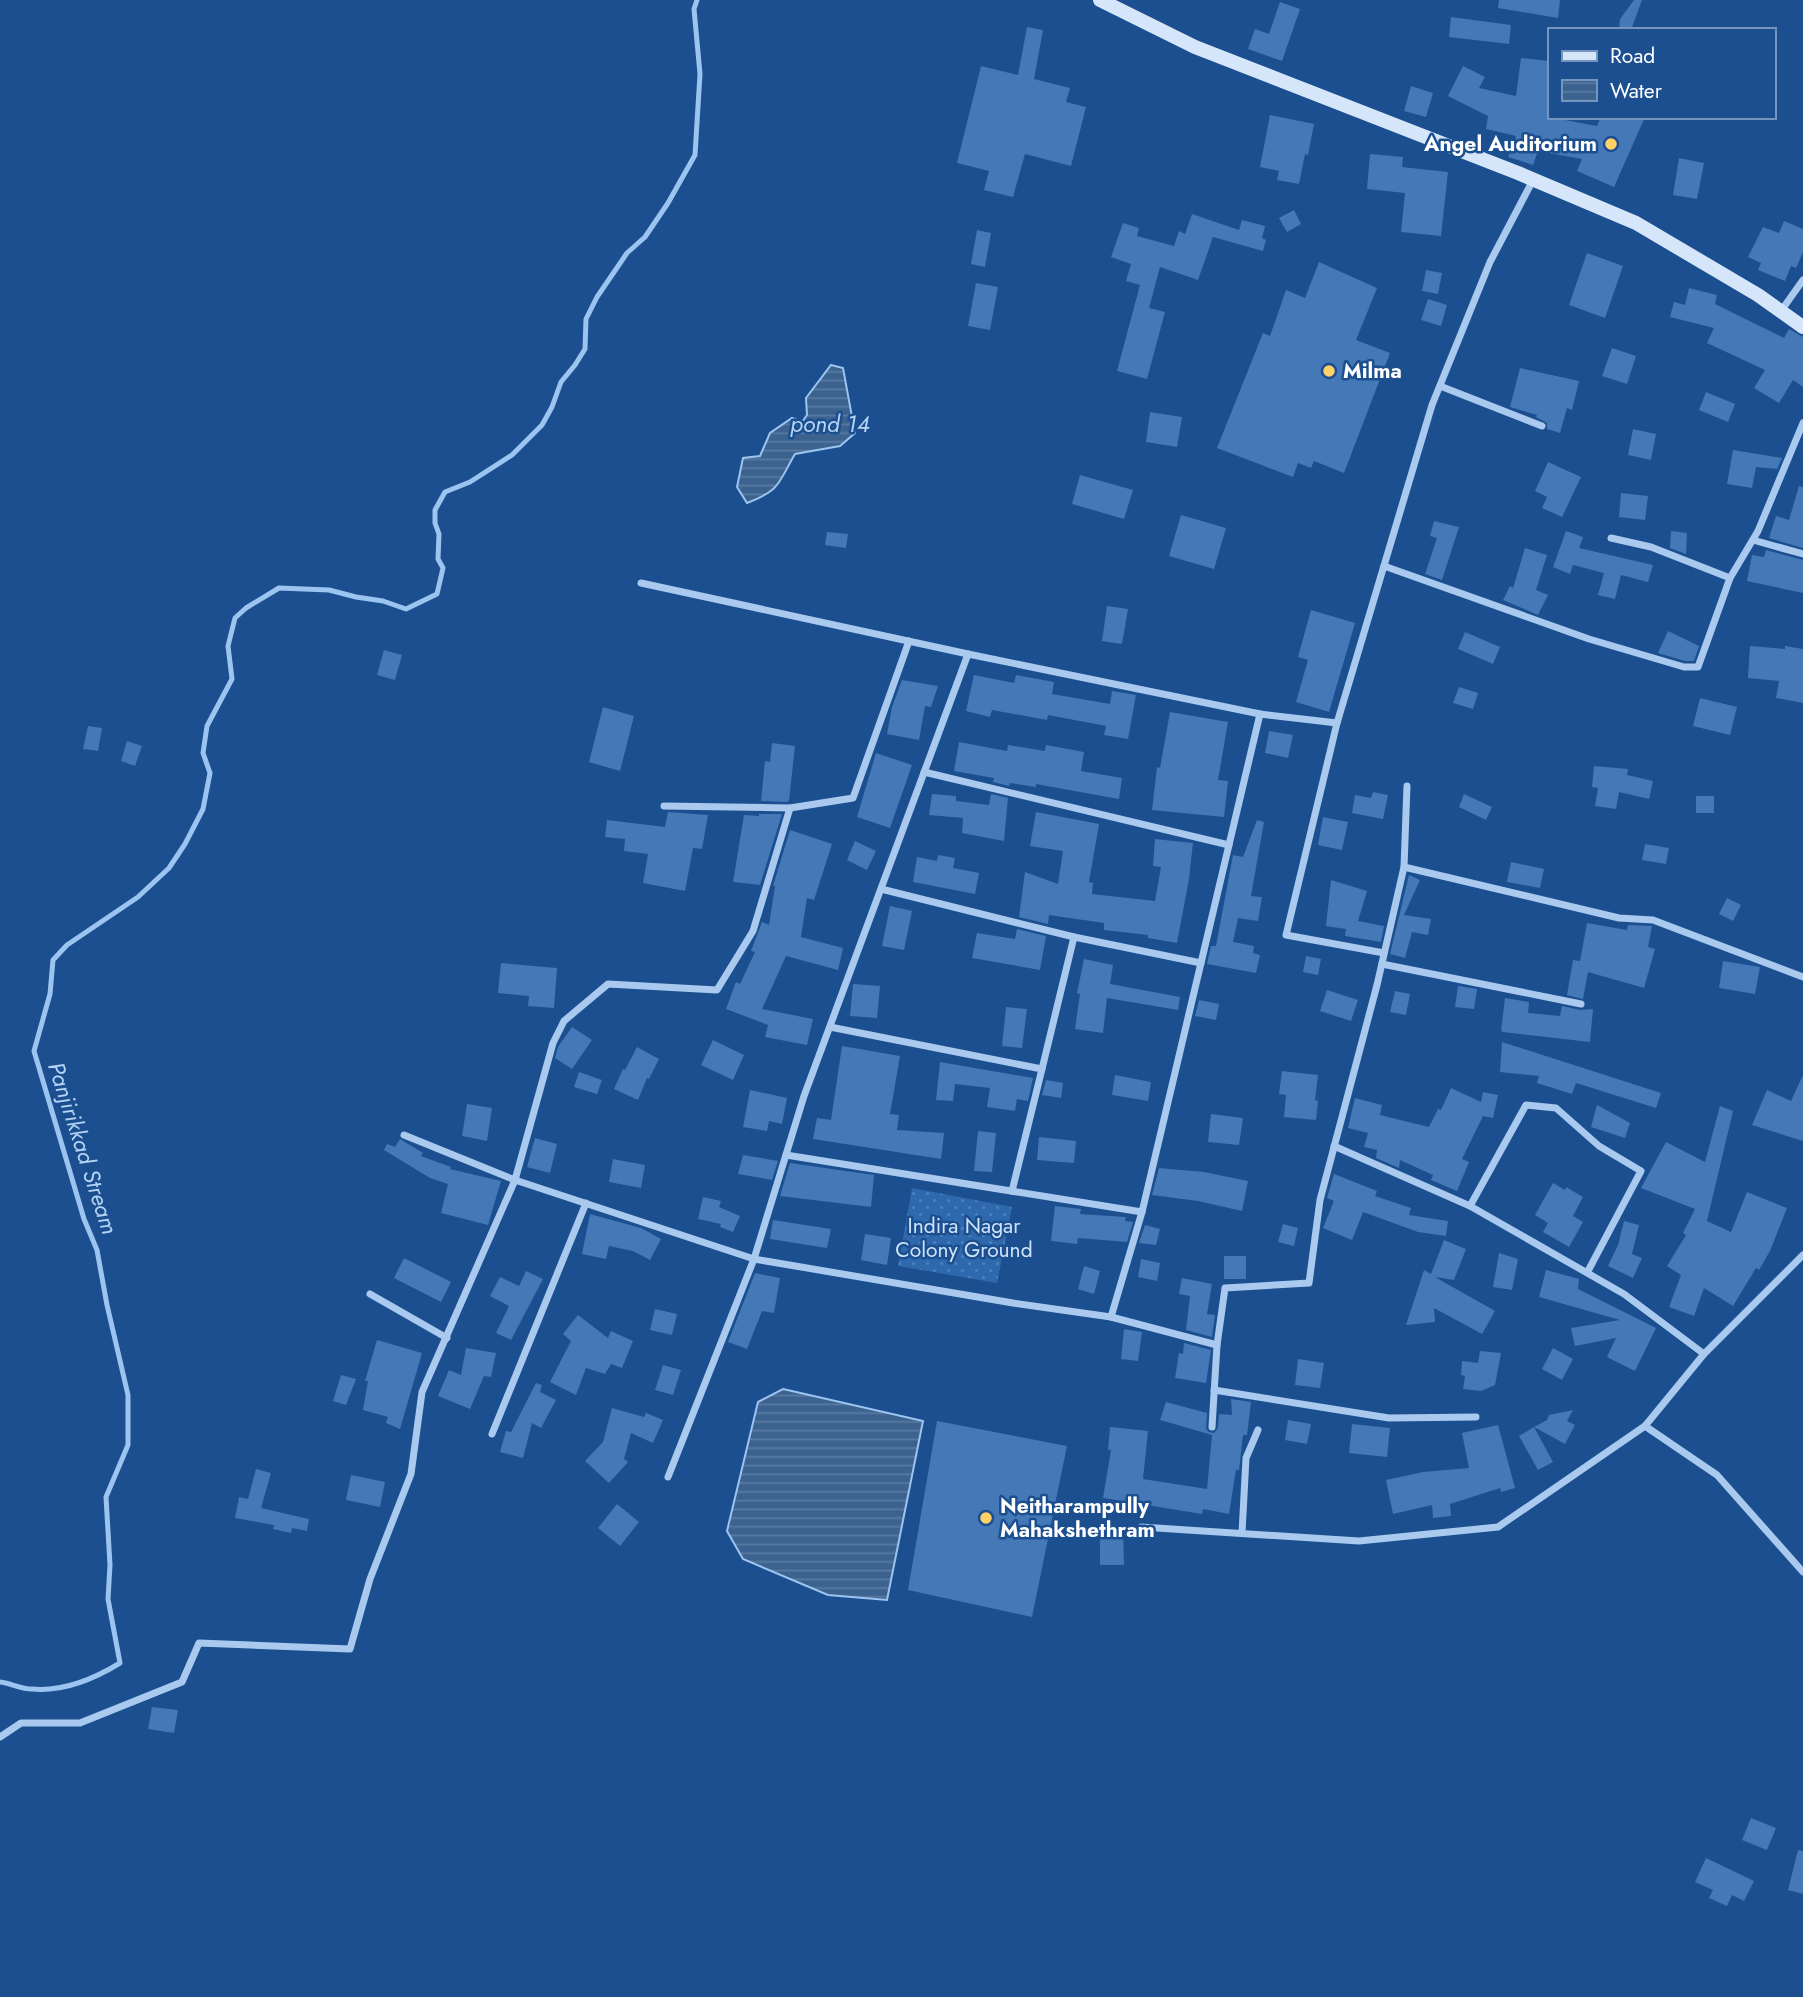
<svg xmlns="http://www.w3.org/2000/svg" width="1803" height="1997" viewBox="0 0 1803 1997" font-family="Jost,sans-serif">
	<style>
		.grass { fill: url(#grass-dots) }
		.water { fill: url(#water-rules); stroke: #9cc4f0; stroke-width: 2 }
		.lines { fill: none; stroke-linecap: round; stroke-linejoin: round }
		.stream { stroke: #9cc4f0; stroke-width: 5 }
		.building { fill: #4478b7 }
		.minor { stroke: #a9c9ee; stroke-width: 7 }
		.secondary { stroke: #d6e6fa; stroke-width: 14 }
		.poi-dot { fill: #ffd166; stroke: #1b4f8f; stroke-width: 2.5 }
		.labels { text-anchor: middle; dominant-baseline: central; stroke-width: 5; stroke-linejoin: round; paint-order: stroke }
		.poi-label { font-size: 21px; font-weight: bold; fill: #fff; stroke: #1b4f8f; text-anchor: start }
		.park-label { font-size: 21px; fill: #cfe3fa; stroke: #1b4f8f }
		.water-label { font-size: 23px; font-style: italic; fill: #b5d3f5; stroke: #1b4f8f }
	</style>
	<defs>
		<pattern id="grass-dots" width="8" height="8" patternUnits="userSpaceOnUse" patternTransform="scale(1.75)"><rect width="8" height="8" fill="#2e69ad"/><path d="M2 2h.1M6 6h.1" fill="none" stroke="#4d80b9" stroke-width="1.8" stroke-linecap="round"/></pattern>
		<pattern id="water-rules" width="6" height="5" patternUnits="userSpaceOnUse" patternTransform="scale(1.75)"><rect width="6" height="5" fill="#3c6290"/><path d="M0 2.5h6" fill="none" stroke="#597aa1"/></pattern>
	</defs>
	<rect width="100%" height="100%" fill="#1b4f8f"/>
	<path class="grass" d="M912,1188L1012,1207L997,1283L898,1266Z"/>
	<g class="water">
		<path d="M831,365L843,368L855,433L840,446L795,454C778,483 781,490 747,503L737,487L743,458L760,456L770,433L792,418L802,422L807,415L806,398Z"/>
		<path d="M783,1389L923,1421L887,1600L828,1595L743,1559L727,1531L758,1402Z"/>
	</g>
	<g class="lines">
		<path class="stream" d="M0,1682C10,1683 21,1689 32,1689C64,1692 94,1679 120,1663L108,1599L110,1565L106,1497L128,1445V1395L107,1305L97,1250L84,1219L34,1051L50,994L53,960L67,945L138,897L169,868L185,844L203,809L210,773L203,753L207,726L232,679L228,646L235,618L246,608L279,588L329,590L356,597L383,601L406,609L437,594L443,568L438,559L439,534L435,523V510L445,492L470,482L512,455L542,425L552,407L561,382L575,365L585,349L586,319L597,297L627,253L645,237L668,203L695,155L700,74L694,9L697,0"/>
	</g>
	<g class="building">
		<path d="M1499,0H1560L1558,18L1498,8Z"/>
		<path d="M1634,0H1642L1631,30H1619L1620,19Z"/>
		<path d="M1280,2L1300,9L1282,61L1248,49L1255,29L1269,34Z"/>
		<path d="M1451,17L1511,25L1509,44L1449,37Z"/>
		<path d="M1027,27L1043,30L1034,79L1070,88L1066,102L1086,107L1071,166L1025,154L1013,197L984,190L989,171L957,163L981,66L1018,75Z"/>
		<path d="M1521,58L1549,61V117L1597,126L1601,117H1645L1614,187L1577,171L1582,159L1538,151L1533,165L1508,157L1516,136L1486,129L1488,116L1448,96L1463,66L1485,77L1479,88L1516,96Z"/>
		<path d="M1411,86L1433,93L1426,117L1404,111Z"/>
		<path d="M1270,115L1314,124L1308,155L1305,154L1299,184L1277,180L1279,171L1260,167Z"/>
		<path d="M1370,154L1403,157L1402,167L1448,172L1441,236L1401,232L1405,193L1367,189Z"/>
		<path d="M1679,158L1704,163L1697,199L1673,195Z"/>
		<path d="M1294,210L1301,224L1287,232L1279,218Z"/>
		<path d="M1192,214L1239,230L1242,220L1265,226L1262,238L1266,240L1263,251L1213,237L1198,280L1160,267L1149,308L1165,312L1147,379L1117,371L1140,285L1126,281L1131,264L1111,257L1123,223L1139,228L1137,236L1174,246L1179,231L1185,234Z"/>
		<path d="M1784,221L1803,229V252L1796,268L1791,266L1785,281L1758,270L1761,263L1748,257L1763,227L1779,233Z"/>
		<path d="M977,230L991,233L985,267L971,264Z"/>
		<path d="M1587,253L1623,266L1605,318L1569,305Z"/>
		<path d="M1319,262L1377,288L1356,340L1390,353L1344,473L1314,461L1311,468L1298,463L1293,477L1217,448L1263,333L1270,336L1286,290L1305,298Z"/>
		<path d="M1426,270L1442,273L1438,294L1422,291Z"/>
		<path d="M976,283L998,287L990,330L968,326Z"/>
		<path d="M1689,288L1717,295L1715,304L1784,338L1789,329L1803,337V387L1793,380L1779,403L1754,388L1765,370L1707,343L1714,328L1670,317L1674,302L1685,305Z"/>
		<path d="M1428,299L1447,305L1441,326L1421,320Z"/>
		<path d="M1612,348L1636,356L1627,384L1602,376Z"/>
		<path d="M1520,368L1579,381L1572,410L1567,408L1560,433L1547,429V423L1536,417L1537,415L1510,407Z"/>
		<path d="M1706,392L1735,404L1728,422L1699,410Z"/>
		<path d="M1150,412L1182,417L1177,447L1146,442Z"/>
		<path d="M1633,429L1656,434L1651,460L1628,455Z"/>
		<path d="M1733,450L1782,458L1777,469L1756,467L1752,488L1727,484Z"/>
		<path d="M1548,462L1581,477L1562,517L1542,508L1547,497L1535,491Z"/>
		<path d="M1080,475L1133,490L1124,519L1072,504Z"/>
		<path d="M1799,486L1803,487V548L1769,538L1776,516L1789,520Z"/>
		<path d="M1621,493L1648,496L1645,520L1619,517Z"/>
		<path d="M1181,515L1226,528L1214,569L1169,556Z"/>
		<path d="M1434,521L1459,527L1442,580L1425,574L1437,538L1430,536Z"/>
		<path d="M1566,531L1583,537L1579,548L1653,565L1648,582L1621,575L1615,599L1598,595L1604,573L1573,565L1570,574L1553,567Z"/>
		<path d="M1671,531L1687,533L1686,554L1670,548Z"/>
		<path d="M827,532L848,534L846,548L825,545Z"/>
		<path d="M1525,548L1547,555L1536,590L1548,595L1538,615L1503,600L1510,586L1513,588Z"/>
		<path d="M1766,550L1803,560V593L1747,581L1752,555L1764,557Z"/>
		<path d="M1107,606L1128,609L1122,644L1102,641Z"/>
		<path d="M1311,610L1355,623L1329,712L1296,702L1308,660L1298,657Z"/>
		<path d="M1668,631L1699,646L1694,661H1685L1658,653Z"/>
		<path d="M1465,632L1500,647L1493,664L1458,649Z"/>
		<path d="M1750,646L1785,649V646L1803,649V703L1776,698L1779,681L1748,678Z"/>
		<path d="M384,650L402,655L395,680L377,675Z"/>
		<path d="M974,675L1014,683L1016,675L1054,682L1052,694L1110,704L1112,691L1136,695L1128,739L1104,735L1106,726L1048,715L1047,720L992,710L990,717L966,711Z"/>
		<path d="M902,680L938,686L931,707L925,706L919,740L887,734L892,707Z"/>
		<path d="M1459,687L1478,693L1473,709L1453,703Z"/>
		<path d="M1700,698L1737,707L1730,735L1693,726Z"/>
		<path d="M603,707L634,716L620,771L589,762Z"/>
		<path d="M1170,712L1228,722L1218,780L1228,781L1224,817L1152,810L1157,767L1160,768Z"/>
		<path d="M88,726L102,728L98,751L83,749Z"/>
		<path d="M1269,731L1293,735L1288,758L1265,753Z"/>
		<path d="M127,741L142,746L135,766L121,761Z"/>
		<path d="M959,742L1007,751L1008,745L1045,751L1046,745L1084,752L1081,771L1122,778L1119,799L1036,784V787L1010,783L1009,786L993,782L994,778L954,771Z"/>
		<path d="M772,743L795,746L789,801L786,802L761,801L765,761L770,762Z"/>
		<path d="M876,753L912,765L890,828L857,817Z"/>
		<path d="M1594,766L1628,769L1627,775L1653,781L1649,799L1619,792L1616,809L1595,806L1598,788L1592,787Z"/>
		<path d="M1373,792L1388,795L1383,819L1352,813L1355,795L1371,798Z"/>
		<path d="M932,794L956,796V801L989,805L991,794L1008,798L1004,841L962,833L963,818L929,815Z"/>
		<path d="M1464,794L1492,807L1486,820L1459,807Z"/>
		<rect x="1696" y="796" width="18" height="17"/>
		<path d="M668,812L708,815L702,849L693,848L685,891L643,883L648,854L624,851L625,839L605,837L607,820L665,827Z"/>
		<path d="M1036,812L1099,824L1089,882L1093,883L1092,894L1155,901L1161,867L1153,866L1155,839L1193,843L1189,879L1177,943L1148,938V935L1104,930V923L1049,915L1048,924L1019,917L1025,872L1058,884L1063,851L1030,846Z"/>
		<path d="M759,814H782L760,885L733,882L744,815L759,816Z"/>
		<path d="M1323,817L1348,822L1342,850L1318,845Z"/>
		<path d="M1257,820L1264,822L1251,896L1262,897L1258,921L1238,918L1233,942L1254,946L1253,953L1260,955L1256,973L1207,964L1211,946H1216L1233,855L1243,857Z"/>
		<path d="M790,830L832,844L814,900L807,898L801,937L843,948L838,970L786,956L762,1009L813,1019L807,1045L765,1037L768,1025L726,1009L736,982L740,984L755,952L751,951L762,922L769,925L775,886H773Z"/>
		<path d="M855,841L876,851L867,870L847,860Z"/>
		<path d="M1645,844L1669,848L1666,864L1642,860Z"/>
		<path d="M938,855L955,858L953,868L979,873L975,894L913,882L917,857L937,861Z"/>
		<path d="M1511,862L1544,869L1540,888L1507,882Z"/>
		<path d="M1409,875L1420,880L1404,915L1431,919L1428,935L1412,932L1405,958L1390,954Z"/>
		<path d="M1331,880L1367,891L1358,921L1384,926L1381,942L1345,936L1346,929L1326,926Z"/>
		<path d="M1727,898L1741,905L1733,921L1719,914Z"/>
		<path d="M890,906L912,911L904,950L882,946Z"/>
		<path d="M1587,923L1627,930L1628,925L1652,926L1648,947L1655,949L1644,988L1588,972L1583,999L1567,995L1573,960L1580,961Z"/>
		<path d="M1017,929L1046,936L1040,970L972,958L977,933L1015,939Z"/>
		<path d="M1306,956L1321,959L1318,975L1303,972Z"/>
		<path d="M1084,959L1113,965L1110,984L1180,997L1178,1010L1107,998L1103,1033L1075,1029L1080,994L1077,993Z"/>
		<path d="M1723,961L1760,967L1755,994L1719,988Z"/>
		<path d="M501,963L557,968L554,1008L528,1006L529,996L498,993Z"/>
		<path d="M853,984L880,986L877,1018L850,1016Z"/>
		<path d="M1458,986L1477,989L1474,1009L1455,1007Z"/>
		<path d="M1327,990L1358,1000L1351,1021L1320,1011Z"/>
		<path d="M1395,991L1410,994L1406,1015L1390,1012Z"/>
		<path d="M1505,998L1529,1002L1528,1013L1560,1016L1562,1006L1580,1010L1593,1009L1590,1042L1503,1032L1501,1031Z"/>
		<path d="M1199,1000L1219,1004L1216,1020L1195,1016Z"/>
		<path d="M1006,1007L1027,1009L1022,1048L1002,1046Z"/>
		<path d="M572,1027L592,1040L572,1069L555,1058L558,1047Z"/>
		<path d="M713,1040L744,1055L733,1080L701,1065Z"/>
		<path d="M1502,1042L1661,1093L1656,1108L1576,1083L1572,1094L1537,1083L1539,1076L1500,1072Z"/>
		<path d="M842,1046L900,1056L890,1114L899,1115L897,1130L944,1133L941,1159L813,1139L817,1118L831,1120Z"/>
		<path d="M637,1047L659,1059L649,1079L647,1078L638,1100L614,1089L623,1069L625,1070Z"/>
		<path d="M940,1062L1033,1078L1028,1101L1017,1099L1015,1111L987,1107L990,1088L955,1084L953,1101L936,1100Z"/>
		<path d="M1282,1071L1318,1075L1315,1100L1318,1101L1316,1120L1284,1117L1286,1095L1279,1094Z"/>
		<path d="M579,1072L602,1080L597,1094L574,1087Z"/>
		<path d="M1115,1075L1151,1082L1148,1101L1112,1095Z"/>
		<path d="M1803,1075V1141L1752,1125L1767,1090L1791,1101Z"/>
		<path d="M1046,1080L1063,1083L1061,1098L1042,1095Z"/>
		<path d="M1451,1088L1481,1102L1483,1092L1498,1095L1493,1118L1483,1116L1462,1159L1469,1162L1457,1191L1431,1180L1433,1175L1400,1160L1399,1168L1376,1158L1377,1150L1364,1147L1368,1133L1348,1128L1355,1098L1382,1105L1380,1115L1429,1127L1438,1109L1441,1110Z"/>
		<path d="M750,1090L787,1098L782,1124L769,1121L767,1131L743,1127Z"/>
		<path d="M467,1104L492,1108L487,1141L462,1136Z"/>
		<path d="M1597,1105L1630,1123L1625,1138L1591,1127Z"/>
		<path d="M1720,1106L1733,1111L1707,1221L1731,1232L1747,1192L1787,1208L1770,1251L1759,1270L1756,1268L1733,1306L1704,1288L1694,1316L1669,1307L1681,1275L1667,1266L1686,1235L1683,1233L1695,1209L1641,1188L1666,1142L1705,1162Z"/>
		<path d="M1211,1114L1243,1118L1239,1145L1208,1142Z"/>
		<path d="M978,1131L996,1133L992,1172L974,1171Z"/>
		<path d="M1039,1137L1076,1141L1074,1163L1037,1160Z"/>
		<path d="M535,1138L557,1144L550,1173L527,1167Z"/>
		<path d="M400,1139L423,1153L421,1156L451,1167L450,1169L501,1181L488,1225L441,1213L448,1184L430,1178L384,1150L387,1144L395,1147Z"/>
		<path d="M743,1155L778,1161L772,1180L738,1174Z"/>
		<path d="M613,1159L645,1165L641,1188L609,1182Z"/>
		<path d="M790,1163L874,1175L871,1207L780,1196Z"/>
		<path d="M1159,1168L1204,1172L1248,1181L1242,1211L1198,1201L1152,1195Z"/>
		<path d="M1334,1174L1377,1191L1375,1196L1411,1208L1409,1215L1448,1221L1446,1236L1418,1232L1363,1212L1352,1240L1323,1228L1334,1201L1327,1198Z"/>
		<path d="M1553,1183L1565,1190L1566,1187L1583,1197L1573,1216L1583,1222L1569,1247L1543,1232L1548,1223L1535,1215Z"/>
		<path d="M703,1197L721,1201L719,1207L740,1216L733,1232L720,1227L721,1224L698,1219Z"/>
		<path d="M1055,1206L1081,1209L1080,1214L1126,1217L1125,1221L1133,1222L1127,1242L1078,1238L1077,1244L1051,1241Z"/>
		<path d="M590,1214L641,1228L661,1239L650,1260L633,1251L609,1246L606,1259L582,1254Z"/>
		<path d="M773,1220L831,1229L827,1248L770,1239Z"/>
		<path d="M1624,1221L1639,1225L1632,1254L1642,1258L1633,1278L1608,1266L1618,1245Z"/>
		<path d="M1283,1224L1298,1228L1294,1246L1278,1242Z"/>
		<path d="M1145,1225L1160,1229L1156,1245L1139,1243Z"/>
		<path d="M865,1234L891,1238L887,1265L861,1260Z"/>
		<path d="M1444,1240L1466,1249L1454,1280L1435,1277L1495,1311L1482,1334L1434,1308L1435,1322L1406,1325L1424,1270L1431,1274Z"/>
		<path d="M1499,1253L1518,1259L1512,1290L1493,1287Z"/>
		<rect x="1224" y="1256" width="22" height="23"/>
		<path d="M404,1258L451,1282L441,1302L394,1278Z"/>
		<path d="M1141,1259L1160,1263L1157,1281L1138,1277Z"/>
		<path d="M1084,1266L1100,1271L1094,1294L1078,1289Z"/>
		<path d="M1546,1270L1579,1279L1578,1289L1656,1328L1635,1371L1607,1357L1616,1338L1575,1346L1571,1328L1620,1320L1539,1297Z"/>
		<path d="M526,1271L543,1279L511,1340L496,1333L509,1306L490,1296L500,1277L519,1286Z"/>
		<path d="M755,1273L780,1278L774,1313L762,1311L747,1349L728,1342Z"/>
		<path d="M1182,1278L1212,1284L1207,1314L1215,1315L1212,1337L1186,1330L1190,1296L1179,1294Z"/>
		<path d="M655,1309L677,1314L672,1335L650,1330Z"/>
		<path d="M578,1315L608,1338L611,1331L633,1341L622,1368L611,1364L605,1374L586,1368L576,1395L550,1382L571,1341L563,1334Z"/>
		<path d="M1124,1329L1142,1332L1138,1361L1121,1359Z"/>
		<path d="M377,1340L422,1353L400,1429L386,1423L388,1417L363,1410L368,1381H365Z"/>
		<path d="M1184,1343L1211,1350L1206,1383L1175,1378L1179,1353L1183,1354Z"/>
		<path d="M466,1348L496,1353L491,1377L484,1376L470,1409L438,1396L449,1370L461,1375Z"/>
		<path d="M1553,1348L1573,1359L1562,1380L1542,1369Z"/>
		<path d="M1480,1351L1501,1353L1495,1385L1481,1391L1463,1389L1465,1376L1461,1375L1462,1361L1478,1363Z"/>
		<path d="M1298,1359L1324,1363L1320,1388L1295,1385Z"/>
		<path d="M663,1365L681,1370L673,1395L655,1390Z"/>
		<path d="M341,1375L356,1379L346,1405L333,1401Z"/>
		<path d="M536,1383L542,1385L540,1392L556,1400L541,1428L532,1423L523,1458L500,1452L506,1431L511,1432Z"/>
		<path d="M1231,1399L1251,1402L1247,1435H1243L1239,1470H1236L1229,1514L1203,1509L1202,1514L1103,1498L1111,1450H1108L1110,1427L1148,1431L1143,1479L1207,1489L1212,1435L1160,1420L1166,1402L1207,1413L1206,1429L1209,1432L1214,1433L1218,1428L1219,1414L1232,1415Z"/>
		<path d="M612,1408L644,1417L646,1413L663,1420L653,1443L631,1433L624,1459L628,1462L609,1483L585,1461L603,1442Z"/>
		<path d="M1573,1410L1567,1421L1575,1425L1565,1444L1534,1427L1547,1420L1549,1415Z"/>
		<path d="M1288,1420L1311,1424L1307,1444L1285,1440Z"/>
		<path d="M937,1421L1067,1446L1032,1617L908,1590Z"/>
		<path d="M1352,1424L1390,1428L1387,1457L1349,1453Z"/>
		<path d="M1498,1425L1515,1488L1501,1492L1500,1488L1450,1504L1451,1516L1433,1518L1432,1505L1393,1514L1386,1480L1423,1472L1469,1468L1462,1433Z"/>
		<path d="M1534,1427L1553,1462L1538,1470L1519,1436Z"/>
		<path d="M256,1469L271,1473L261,1508L309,1519L307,1531L292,1528L291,1533L273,1529L274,1525L235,1518L239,1497L248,1499Z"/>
		<path d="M351,1475L385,1482L380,1507L346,1500Z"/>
		<path d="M617,1504L639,1522L620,1546L598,1528Z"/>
		<path d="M1123,1528L1124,1565H1100V1529Z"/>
		<path d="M152,1707L178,1710L174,1733L148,1729Z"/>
		<path d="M1751,1818L1776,1828L1767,1850L1742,1840Z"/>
		<path d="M1798,1850L1803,1851V1894L1788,1890Z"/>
		<path d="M1706,1858L1754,1881L1744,1901L1732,1895L1727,1906L1709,1898L1713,1890L1695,1882Z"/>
	</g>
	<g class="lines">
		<g class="minor">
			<path d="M1781,311L1803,280"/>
			<path d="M1440,386L1542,426"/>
			<path d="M1611,538L1651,547L1730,578"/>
			<path d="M1753,540L1803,554"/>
			<path d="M1384,566L1589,639L1684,667H1698L1730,578L1758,531L1803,423"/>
			<path d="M641,583L968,654"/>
			<path d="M1337,723L1286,935L1384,953"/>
			<path d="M924,772L1229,845"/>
			<path d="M1407,786L1404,867L1619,918L1653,920L1803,977"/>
			<path d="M664,806L790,808L853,798L909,641"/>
			<path d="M881,889L1074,937L1042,1069"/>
			<path d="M1074,937L1201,963"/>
			<path d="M1382,964L1581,1004"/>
			<path d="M830,1027L1042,1069L1012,1191"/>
			<path d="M404,1135L515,1180L553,1043L564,1021L608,984L717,990L753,931L790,808"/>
			<path d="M1334,1146L1470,1206"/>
			<path d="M786,1155L1142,1212"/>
			<path d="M1803,1255L1704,1354L1645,1426L1717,1475L1803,1572"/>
			<path d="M1587,1273L1641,1171L1599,1146L1556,1108L1526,1105L1470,1206L1624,1294L1704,1354"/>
			<path d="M370,1294L447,1338"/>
			<path d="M1111,1317L1217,1345L1225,1288L1309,1283L1320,1200L1377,985L1404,867"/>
			<path d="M1214,1390L1389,1418L1476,1417"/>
			<path d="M1212,1427L1217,1345"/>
			<path d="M492,1434L586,1203"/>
			<path d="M668,1477L754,1259L804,1096L968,654L1260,714"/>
			<path d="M1141,1527L1359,1541L1498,1527L1645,1426"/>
			<path d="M1242,1533L1246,1458L1258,1430"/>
			<path d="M0,1737L21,1723H80L182,1682L199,1643L350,1649L370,1579L411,1474L422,1392L515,1180L754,1259L1013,1303L1111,1317L1142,1212L1260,714L1337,723L1432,405L1490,262L1533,180"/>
		</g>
		<path class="secondary" d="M1100,0L1195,47L1518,173L1636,223L1758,295L1803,327"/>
	</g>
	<g class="poi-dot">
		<circle cx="1611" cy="144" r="7"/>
		<circle cx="1329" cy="371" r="7"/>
		<circle cx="986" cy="1518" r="7"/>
	</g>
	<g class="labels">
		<g class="poi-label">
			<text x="1597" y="144" text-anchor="end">Angel Auditorium</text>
			<text x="1343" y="371">Milma</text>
			<text x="1000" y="1506">Neitharampully<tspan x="1000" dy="24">Mahakshethram</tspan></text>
		</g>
		<g class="park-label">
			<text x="964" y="1226">Indira Nagar<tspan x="964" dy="24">Colony Ground</tspan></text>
		</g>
		<g class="water-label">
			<text x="830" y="424">pond 14</text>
			<text transform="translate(83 1148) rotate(72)">Panjirikkad Stream</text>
		</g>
	</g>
	<rect x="1548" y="28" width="228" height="91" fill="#1b4f8f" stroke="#7695bc" stroke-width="2"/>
	<rect x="1562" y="51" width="35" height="10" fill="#d6e6fa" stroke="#7695bc" stroke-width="2"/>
	<text x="1610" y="63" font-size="21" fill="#ffffff">Road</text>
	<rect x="1562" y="80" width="35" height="21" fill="url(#water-rules)" stroke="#7695bc" stroke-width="2"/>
	<text x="1610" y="98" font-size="21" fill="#ffffff">Water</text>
</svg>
